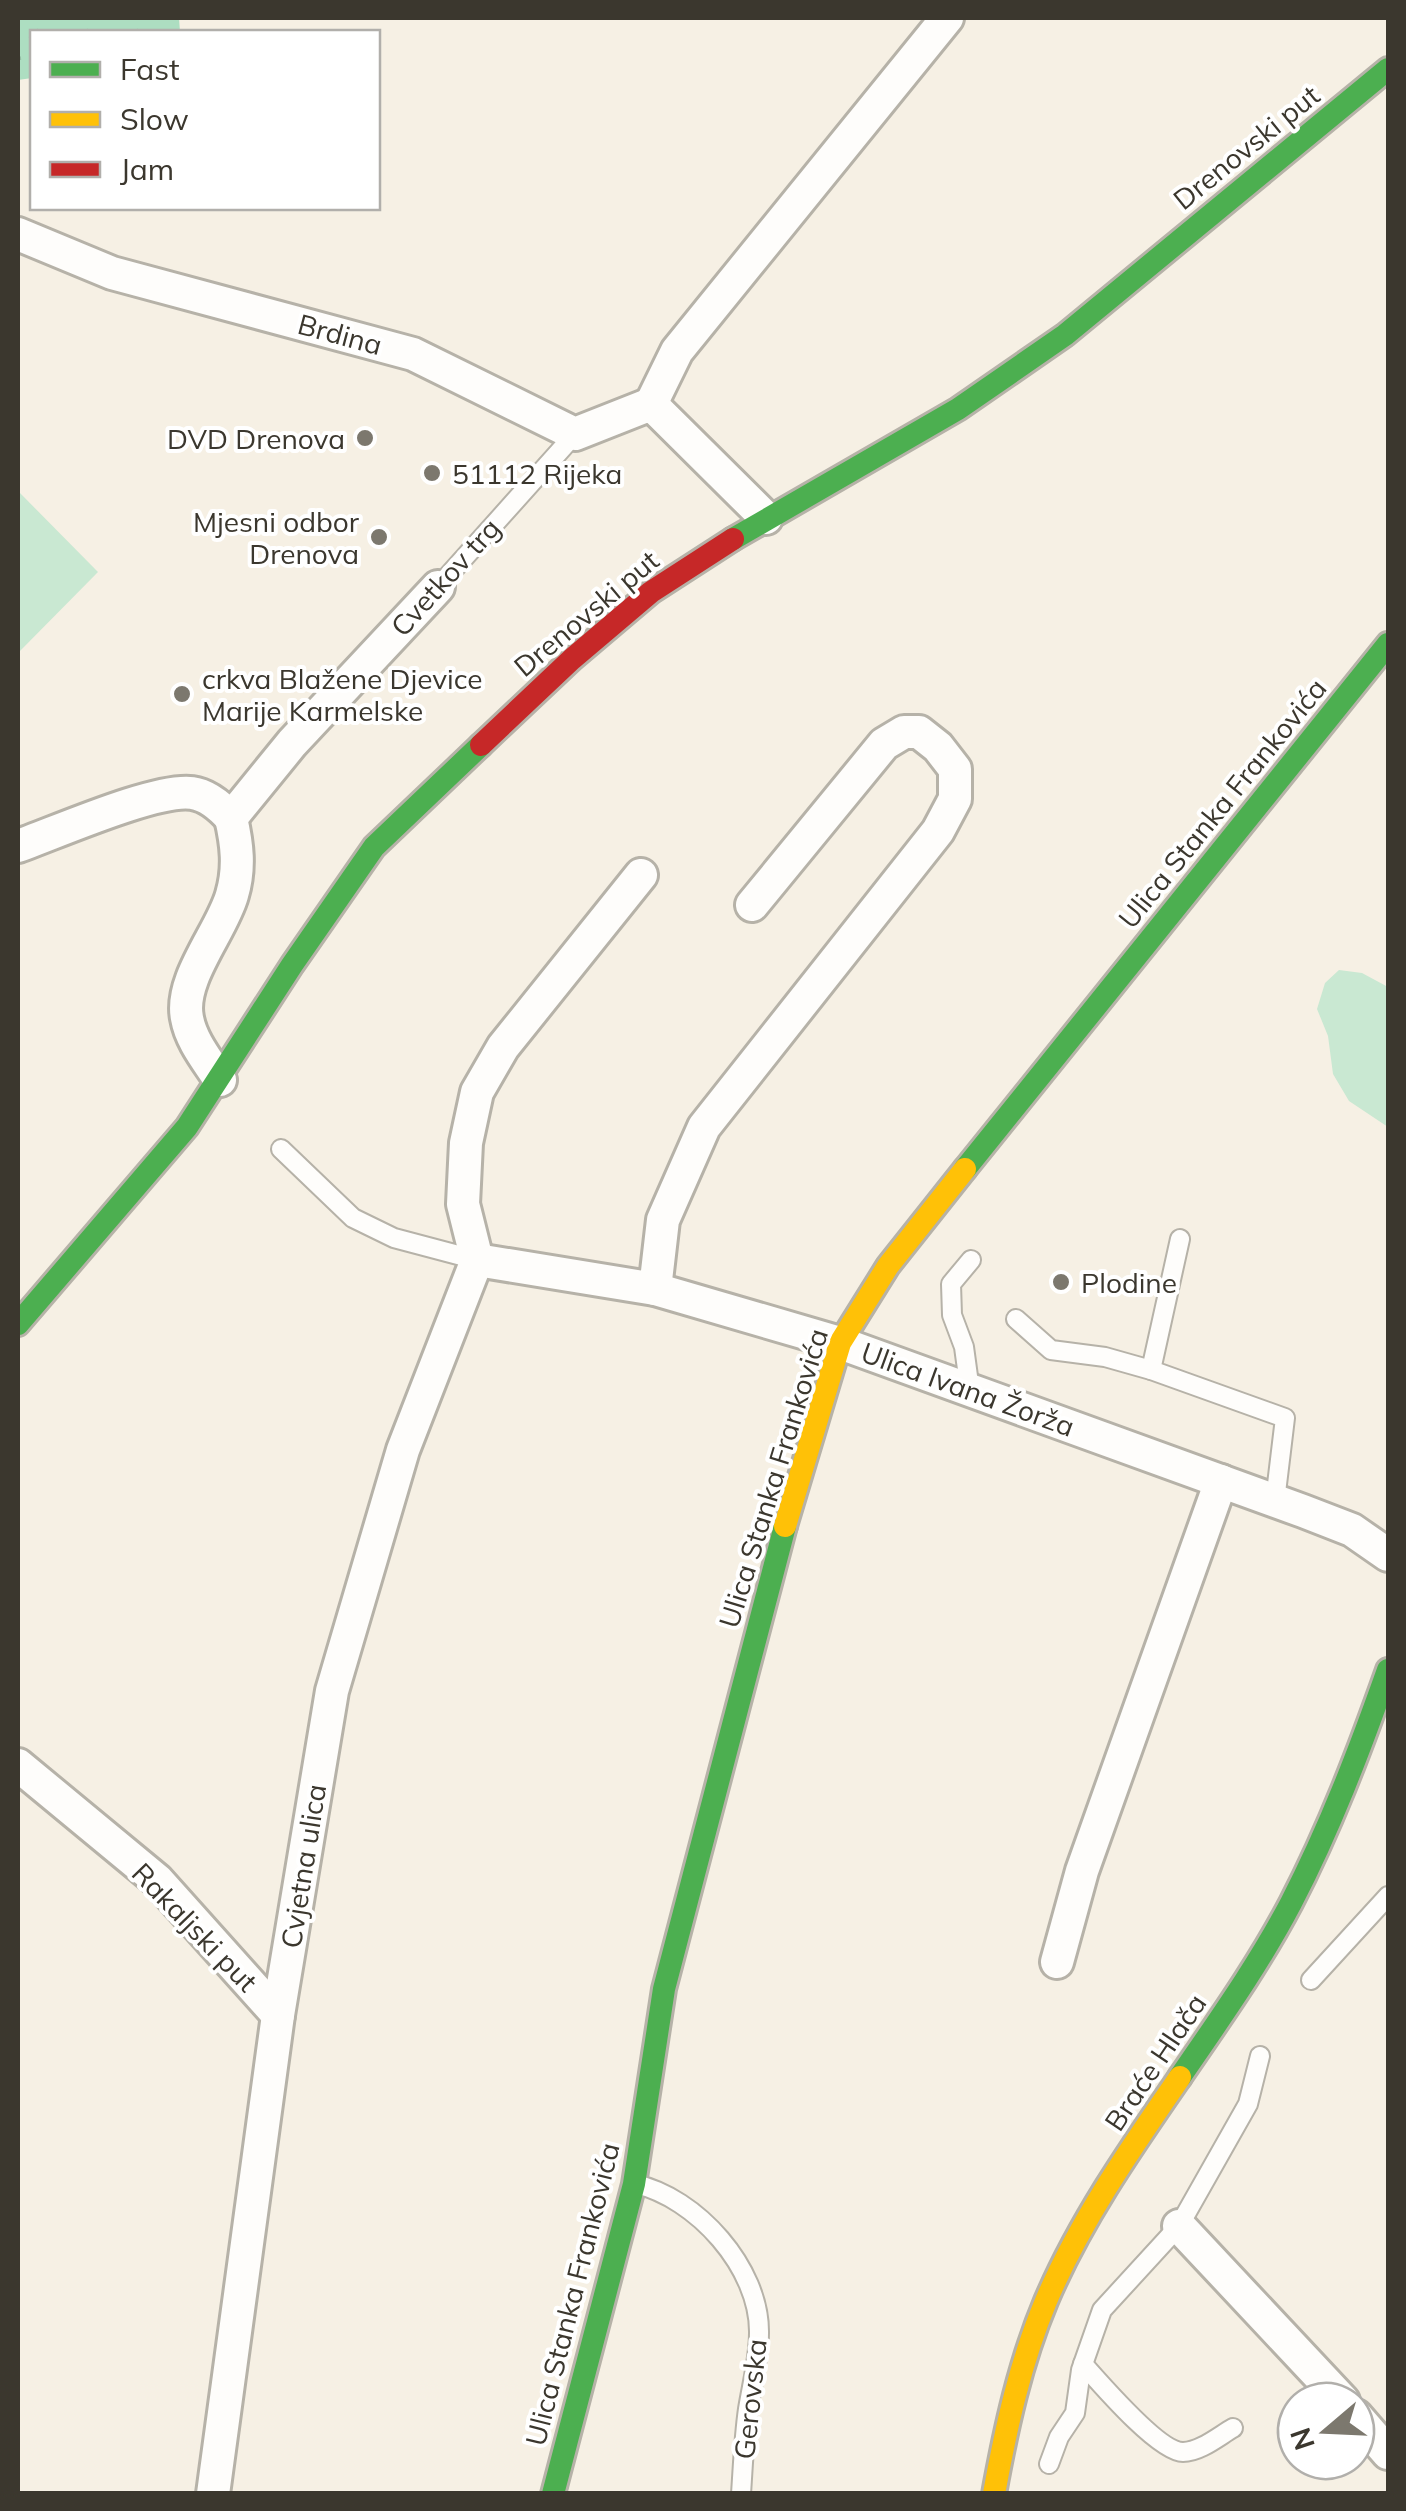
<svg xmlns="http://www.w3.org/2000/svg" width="1406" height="2511" viewBox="0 0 1406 2511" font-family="Mulish,sans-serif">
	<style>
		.forest { fill: url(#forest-crowns) }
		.park { fill: #c9e8d2 }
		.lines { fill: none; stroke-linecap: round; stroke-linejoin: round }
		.lane-casing { stroke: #b6b2a8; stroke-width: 22 }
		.street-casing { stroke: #b6b2a8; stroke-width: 38 }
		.fast-casing { stroke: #b6b2a8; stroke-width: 28 }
		.slow-casing { stroke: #b6b2a8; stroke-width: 28 }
		.jam-casing { stroke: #b6b2a8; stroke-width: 28 }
		.lane { stroke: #fefdfb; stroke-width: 18 }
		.street { stroke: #fefdfb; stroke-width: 32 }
		.fast { stroke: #4caf50; stroke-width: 22 }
		.slow { stroke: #ffc107; stroke-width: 22 }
		.jam { stroke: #c62828; stroke-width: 22 }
		.poi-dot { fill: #7c786e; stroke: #fff; stroke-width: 4 }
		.labels { text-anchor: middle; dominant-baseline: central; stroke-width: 8; stroke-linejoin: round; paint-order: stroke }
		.street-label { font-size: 28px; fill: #3b372e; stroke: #fff }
		.poi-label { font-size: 28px; fill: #3b372e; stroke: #fff; text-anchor: start }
	</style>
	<defs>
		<pattern id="forest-crowns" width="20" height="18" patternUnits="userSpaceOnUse" patternTransform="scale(2.5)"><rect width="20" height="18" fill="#addec1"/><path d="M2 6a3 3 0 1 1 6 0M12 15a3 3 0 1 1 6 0" fill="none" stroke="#96bfa6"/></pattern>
	</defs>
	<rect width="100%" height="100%" fill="#f6f0e4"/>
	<path class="forest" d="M18,18H179L180,32H32V78L18,80Z"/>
	<g class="park">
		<path d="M18,491L98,572L18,653Z"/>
		<path d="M1339,970L1362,973L1388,987V1127L1349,1101L1333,1074L1328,1036L1317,1009L1325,983Z"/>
	</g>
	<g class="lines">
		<defs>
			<g id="lane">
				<path d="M438,587L575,434"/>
				<path d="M281,1149L353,1218L394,1238L477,1260"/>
				<path d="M1180,1239L1151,1370L1285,1418L1275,1501"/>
				<path d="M1016,1319L1051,1350L1105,1357L1151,1370"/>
				<path d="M970,1391L964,1347L952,1315L951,1284L971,1260"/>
				<path d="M1311,1980L1388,1896"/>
				<path d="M635,2184C696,2197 760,2268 759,2333C759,2358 752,2384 748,2409C744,2437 743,2465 741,2494"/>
				<path d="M1083,2364C1100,2383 1159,2452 1183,2452C1200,2452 1219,2436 1233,2428"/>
				<path d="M1049,2464L1059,2437L1075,2413L1081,2370L1102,2310L1179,2226L1248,2104L1260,2056"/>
			</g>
			<g id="street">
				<path d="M18,234L112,273L413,354L575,434L651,404L766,518"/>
				<path d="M651,404L677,351L947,18"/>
				<path d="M231,818L292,743L438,587"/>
				<path d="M18,846C55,833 156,788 192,793C207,795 221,807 231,818"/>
				<path d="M220,1080C208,1061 191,1041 187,1018C179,979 222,931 232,895C240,868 237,844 231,818"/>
				<path d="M477,1260L655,1289L840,1343L1303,1511L1352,1530L1388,1555"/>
				<path d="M477,1260L463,1204L466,1143L477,1092L503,1047L641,875"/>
				<path d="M655,1289L663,1220L704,1127L938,831L955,799V769L938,747L919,732H904L884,744L752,905"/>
				<path d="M18,1765L157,1880L278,2015"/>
				<path d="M1057,1962L1082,1871L1221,1481"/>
				<path d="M1179,2226L1343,2401"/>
				<path d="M1356,2416L1388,2453"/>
				<path d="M213,2494L278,2015L332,1691L403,1450L477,1260"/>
			</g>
			<g id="fast">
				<path d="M733,539L958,409L1065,335L1388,69"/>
				<path d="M965,1169L1388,644"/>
				<path d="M18,1324L187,1127L292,965L374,847L481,745"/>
				<path d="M1180,2077C1219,2020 1259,1964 1291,1903C1330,1828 1360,1749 1388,1670"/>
				<path d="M553,2494L634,2184L664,1989L785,1526"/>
			</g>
			<g id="slow">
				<path d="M785,1526L840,1343L888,1266L965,1169"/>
				<path d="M994,2494C1006,2428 1020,2363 1046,2301C1080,2221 1131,2148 1180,2077"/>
			</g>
			<path id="jam" d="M481,745L572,659L651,592L733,539"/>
		</defs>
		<use href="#lane" class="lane-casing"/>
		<use href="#street" class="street-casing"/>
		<use href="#fast" class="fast-casing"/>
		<use href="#slow" class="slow-casing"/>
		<use href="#jam" class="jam-casing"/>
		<use href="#lane" class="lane"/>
		<use href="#street" class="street"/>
		<use href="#fast" class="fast"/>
		<use href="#slow" class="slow"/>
		<use href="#jam" class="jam"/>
	</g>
	<g class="poi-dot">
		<circle cx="365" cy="438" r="10"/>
		<circle cx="432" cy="473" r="10"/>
		<circle cx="379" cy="537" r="10"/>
		<circle cx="182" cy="694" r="10"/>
		<circle cx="1061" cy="1282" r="10"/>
	</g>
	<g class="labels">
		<g class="street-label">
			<text transform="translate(1246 147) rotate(-39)">Drenovski put</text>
			<text transform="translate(340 334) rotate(15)">Brdina</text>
			<text transform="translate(445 577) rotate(-48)">Cvetkov trg</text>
			<text transform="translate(586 613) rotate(-40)">Drenovski put</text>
			<text transform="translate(1222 803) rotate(-51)">Ulica Stanka Frankovića</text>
			<text transform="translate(968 1389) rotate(20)">Ulica Ivana Žorža</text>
			<text transform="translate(773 1478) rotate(-73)">Ulica Stanka Frankovića</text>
			<text transform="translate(303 1866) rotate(-81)">Cvjetna ulica</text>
			<text transform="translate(195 1927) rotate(46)">Rakaljski put</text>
			<text transform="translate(1155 2062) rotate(-56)">Braće Hlača</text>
			<text transform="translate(572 2294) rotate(-76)">Ulica Stanka Frankovića</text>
			<text transform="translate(750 2399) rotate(-84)">Gerovska</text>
		</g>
		<g class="poi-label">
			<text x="345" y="438" text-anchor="end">DVD Drenova</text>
			<text x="452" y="473">51112 Rijeka</text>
			<text x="359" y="521" text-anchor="end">Mjesni odbor<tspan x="359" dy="32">Drenova</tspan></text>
			<text x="202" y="678">crkva Blažene Djevice<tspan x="202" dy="32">Marije Karmelske</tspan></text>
			<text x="1081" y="1282">Plodine</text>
		</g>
	</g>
	<rect width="1406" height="2511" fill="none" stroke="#3b372e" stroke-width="40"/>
	<rect x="30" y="30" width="350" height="180" fill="#ffffff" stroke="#b1afab" stroke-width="2.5"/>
	<rect x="50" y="62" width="50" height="15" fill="#4caf50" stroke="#b1afab" stroke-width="2.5"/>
	<text x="120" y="80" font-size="30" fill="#3b372e">Fast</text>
	<rect x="50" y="112" width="50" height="15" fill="#ffc107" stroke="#b1afab" stroke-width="2.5"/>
	<text x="120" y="130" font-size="30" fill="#3b372e">Slow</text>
	<rect x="50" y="162" width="50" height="15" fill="#c62828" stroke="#b1afab" stroke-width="2.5"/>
	<text x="120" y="180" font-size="30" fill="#3b372e">Jam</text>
	<g transform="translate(1326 2431) rotate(251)"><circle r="48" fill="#ffffff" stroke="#b1afab" stroke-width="2.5"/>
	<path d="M0-8L18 38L0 25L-18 38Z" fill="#7c786e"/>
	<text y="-15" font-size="28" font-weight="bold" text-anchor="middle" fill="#3b372e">N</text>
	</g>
</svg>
